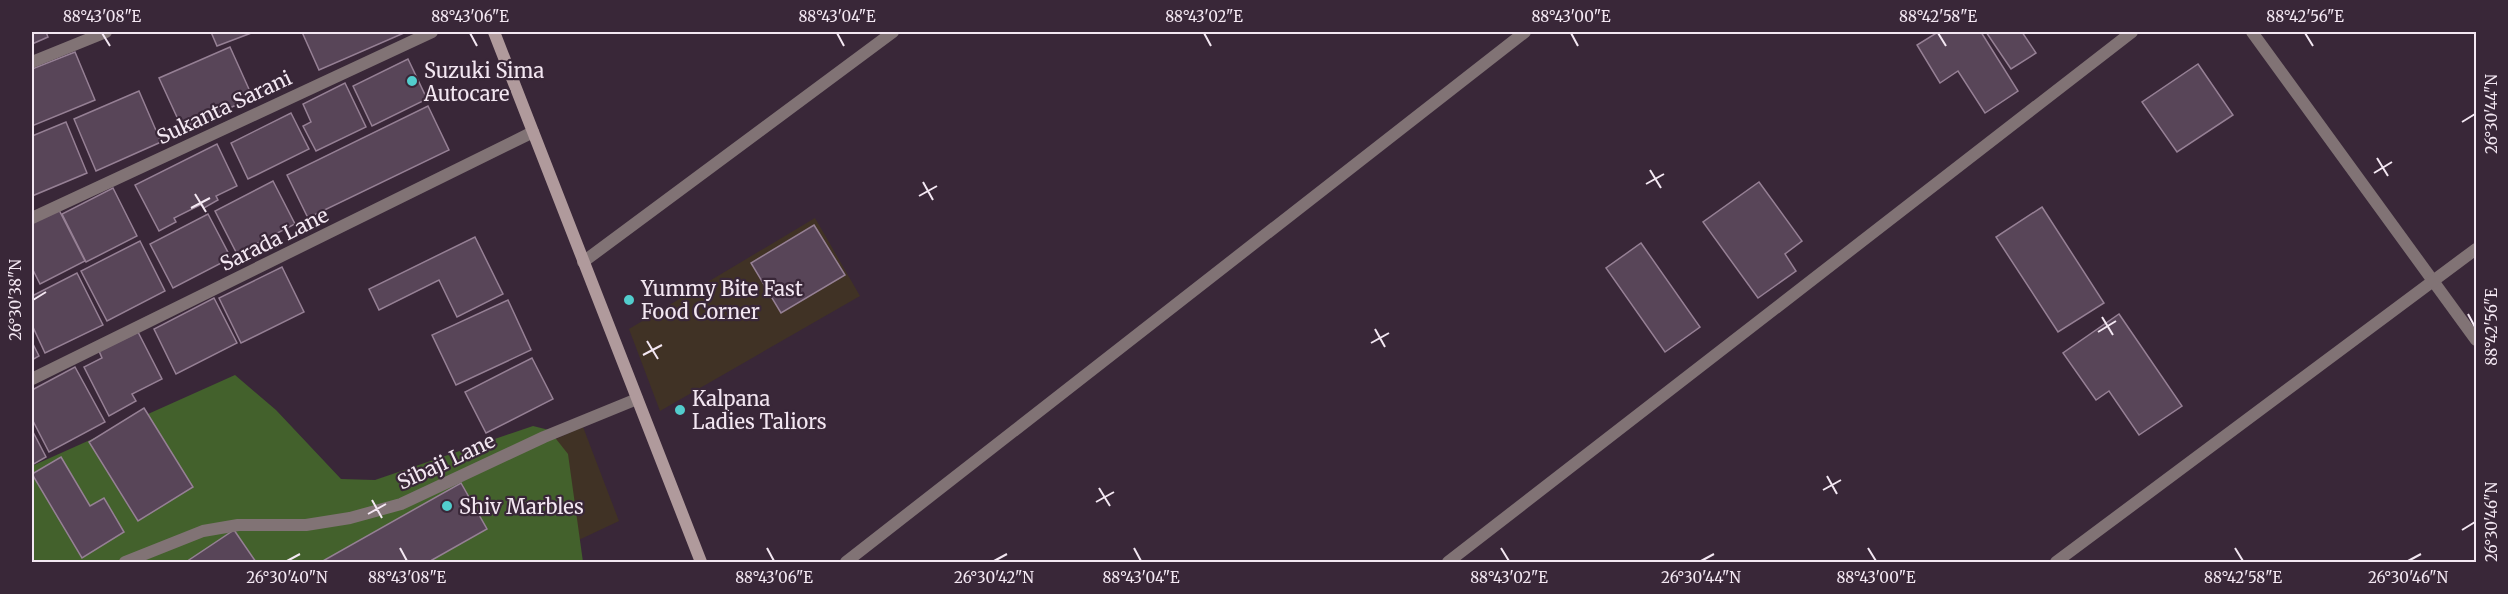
<svg xmlns="http://www.w3.org/2000/svg" width="2508" height="594" viewBox="0 0 2508 594" font-family="Merriweather,serif">
	<style>
		.commercial { fill: #403225 }
		.green { fill: #43612c }
		.building { fill: #584558; stroke: #968095; stroke-width: 1.5 }
		.lines { fill: none; stroke-linecap: round; stroke-linejoin: round }
		.minor { stroke: #817375; stroke-width: 12 }
		.secondary { stroke: #b09a9c; stroke-width: 12 }
		.ticks { fill: none; stroke: #f3e7f2; stroke-width: 2 }
		.poi-dot { fill: #52cdcd; stroke: #392738; stroke-width: 2 }
		.labels { text-anchor: middle; dominant-baseline: central; stroke-width: 4.5; stroke-linejoin: round; paint-order: stroke }
		.poi-label { font-size: 20px; fill: #f3e7f2; stroke: #392738; text-anchor: start }
		.street-label { font-size: 20px; fill: #f3e7f2; stroke: #392738 }
		.neatline { fill: none; stroke: #f3e7f2; stroke-width: 2 }
		.ticks-label { font-size: 15px; text-anchor: middle; fill: #f3e7f2 }
	</style>
	<rect width="100%" height="100%" fill="#392738"/>
	<g class="commercial">
		<path d="M815,218L860,296L660,411L629,329Z"/>
		<path d="M583,427L619,521L532,562H314L460,481Z"/>
	</g>
	<path class="green" d="M235,375L276,410L341,479L375,480L533,426L549,430L568,454L583,562H32V466Z"/>
	<g class="building">
		<path d="M32,32H46L48,37L32,44Z"/>
		<path d="M211,32H254L217,46Z"/>
		<path d="M302,32H403L404,33L319,70Z"/>
		<path d="M1938,32H1981L2018,91L1985,113L1958,71L1940,83L1917,45Z"/>
		<path d="M1986,32H2022L2036,53L2011,69Z"/>
		<path d="M230,47L253,98L182,128L159,78Z"/>
		<path d="M75,52L95,100L32,126V69Z"/>
		<path d="M408,59L427,99L372,126L353,86Z"/>
		<path d="M2198,64L2233,115L2177,152L2142,102Z"/>
		<path d="M345,83L366,127L316,151L303,126L311,122L303,104Z"/>
		<path d="M139,91L161,142L96,171L74,119Z"/>
		<path d="M428,106L449,150L308,218L287,175Z"/>
		<path d="M291,113L309,149L248,179L231,143Z"/>
		<path d="M66,122L87,173L32,196V136Z"/>
		<path d="M217,144L237,186L216,196L218,200L204,208L202,204L174,218L176,222L159,231L135,185Z"/>
		<path d="M273,181L295,224L237,254L215,211Z"/>
		<path d="M1759,182L1802,241L1785,254L1796,271L1758,298L1703,222Z"/>
		<path d="M113,188L137,236L86,262L62,214Z"/>
		<path d="M2042,207L2104,303L2058,332L1996,237Z"/>
		<path d="M58,208L85,261L40,284L32,268V222Z"/>
		<path d="M208,214L231,258L173,288L150,244Z"/>
		<path d="M814,225L845,275L781,313L751,263Z"/>
		<path d="M475,237L503,294L457,317L439,280L379,310L369,289Z"/>
		<path d="M140,241L165,291L107,321L81,271Z"/>
		<path d="M1641,243L1700,327L1665,352L1606,268Z"/>
		<path d="M282,267L304,312L241,343L219,298Z"/>
		<path d="M77,273L103,325L45,353L32,325V296Z"/>
		<path d="M214,298L237,343L176,374L154,329Z"/>
		<path d="M508,300L531,350L456,385L432,335Z"/>
		<path d="M2119,314L2182,406L2139,435L2109,391L2096,400L2063,353Z"/>
		<path d="M138,332L162,379L132,394L136,401L109,416L84,367L102,358L99,351Z"/>
		<path d="M32,342L39,356L32,360Z"/>
		<path d="M532,358L553,399L486,433L465,392Z"/>
		<path d="M75,367L105,422L49,452L32,419V390Z"/>
		<path d="M144,408L193,487L138,521L89,442Z"/>
		<path d="M32,430L46,457L32,465Z"/>
		<path d="M61,457L90,506L104,498L124,532L82,558L32,474Z"/>
		<path d="M461,483L487,529L432,560L434,562H321Z"/>
		<path d="M234,530L256,562H186Z"/>
	</g>
	<g class="lines">
		<g class="minor">
			<path d="M2252,32L2476,340"/>
			<path d="M32,62L106,32"/>
			<path d="M32,218L432,32"/>
			<path d="M583,262L893,32"/>
			<path d="M32,379L533,132"/>
			<path d="M125,562L203,531L238,525H306L350,518L401,504L544,437L637,399"/>
			<path d="M846,562L1525,32"/>
			<path d="M1448,562L2132,32"/>
			<path d="M2056,562L2476,249"/>
		</g>
		<path class="secondary" d="M494,32L701,562"/>
	</g>
	<path class="ticks" d="M102,33L110,46M470,33L477,46M837,33L844,46M1204,33L1211,46M1571,33L1578,46M1938,33L1946,46M2305,33L2313,46M2462,122L2475,114M2377,158L2388,176M1650,170L1661,188M2374,173L2392,162M923,182L933,200M1646,184L1664,174M195,194L206,212M919,196L937,186M191,208L210,198M33,300L46,292M2468,314L2475,327M2102,317L2113,335M1375,329L1385,347M2098,332L2116,321M647,341L658,359M1371,343L1389,333M643,355L662,345M1827,476L1837,494M1099,488L1110,506M1823,490L1841,480M372,500L382,518M1096,502L1114,492M368,514L386,504M2462,530L2475,522M400,548L407,561M767,548L774,561M1134,548L1141,561M1501,548L1509,561M1868,548L1876,561M2235,548L2243,561M287,561L300,554M994,561L1007,554M1701,561L1714,554M2408,561L2421,554"/>
	<g class="poi-dot">
		<circle cx="412" cy="81" r="6"/>
		<circle cx="629" cy="300" r="6"/>
		<circle cx="680" cy="410" r="6"/>
		<circle cx="447" cy="506" r="6"/>
	</g>
	<g class="labels">
		<g class="poi-label">
			<text x="424" y="70">Suzuki Sima<tspan x="424" dy="23">Autocare</tspan></text>
			<text x="641" y="288">Yummy Bite Fast<tspan x="641" dy="23">Food Corner</tspan></text>
			<text x="692" y="398">Kalpana<tspan x="692" dy="23">Ladies Taliors</tspan></text>
			<text x="459" y="506">Shiv Marbles</text>
		</g>
		<g class="street-label">
			<text transform="translate(224 107) rotate(-25)">Sukanta Sarani</text>
			<text transform="translate(274 239) rotate(-26)">Sarada Lane</text>
			<text transform="translate(446 461) rotate(-25)">Sibaji Lane</text>
		</g>
	</g>
	<rect width="2508" height="594" fill="none" stroke="#392738" stroke-width="66"/>
	<rect x="33" y="33" width="2442" height="528" class="neatline"/>
	<g class="ticks-label">
		<text x="102" y="22">88°43'08"E</text>
		<text x="470" y="22">88°43'06"E</text>
		<text x="837" y="22">88°43'04"E</text>
		<text x="1204" y="22">88°43'02"E</text>
		<text x="1571" y="22">88°43'00"E</text>
		<text x="1938" y="22">88°42'58"E</text>
		<text x="2305" y="22">88°42'56"E</text>
		<text transform="translate(2492 114) rotate(-90)" y="5">26°30'44"N</text>
		<text transform="translate(16 300) rotate(-90)" y="5">26°30'38"N</text>
		<text transform="translate(2492 327) rotate(-90)" y="5">88°42'56"E</text>
		<text transform="translate(2492 522) rotate(-90)" y="5">26°30'46"N</text>
		<text x="287" y="583">26°30'40"N</text>
		<text x="407" y="583">88°43'08"E</text>
		<text x="774" y="583">88°43'06"E</text>
		<text x="994" y="583">26°30'42"N</text>
		<text x="1141" y="583">88°43'04"E</text>
		<text x="1509" y="583">88°43'02"E</text>
		<text x="1701" y="583">26°30'44"N</text>
		<text x="1876" y="583">88°43'00"E</text>
		<text x="2243" y="583">88°42'58"E</text>
		<text x="2408" y="583">26°30'46"N</text>
	</g>
</svg>
